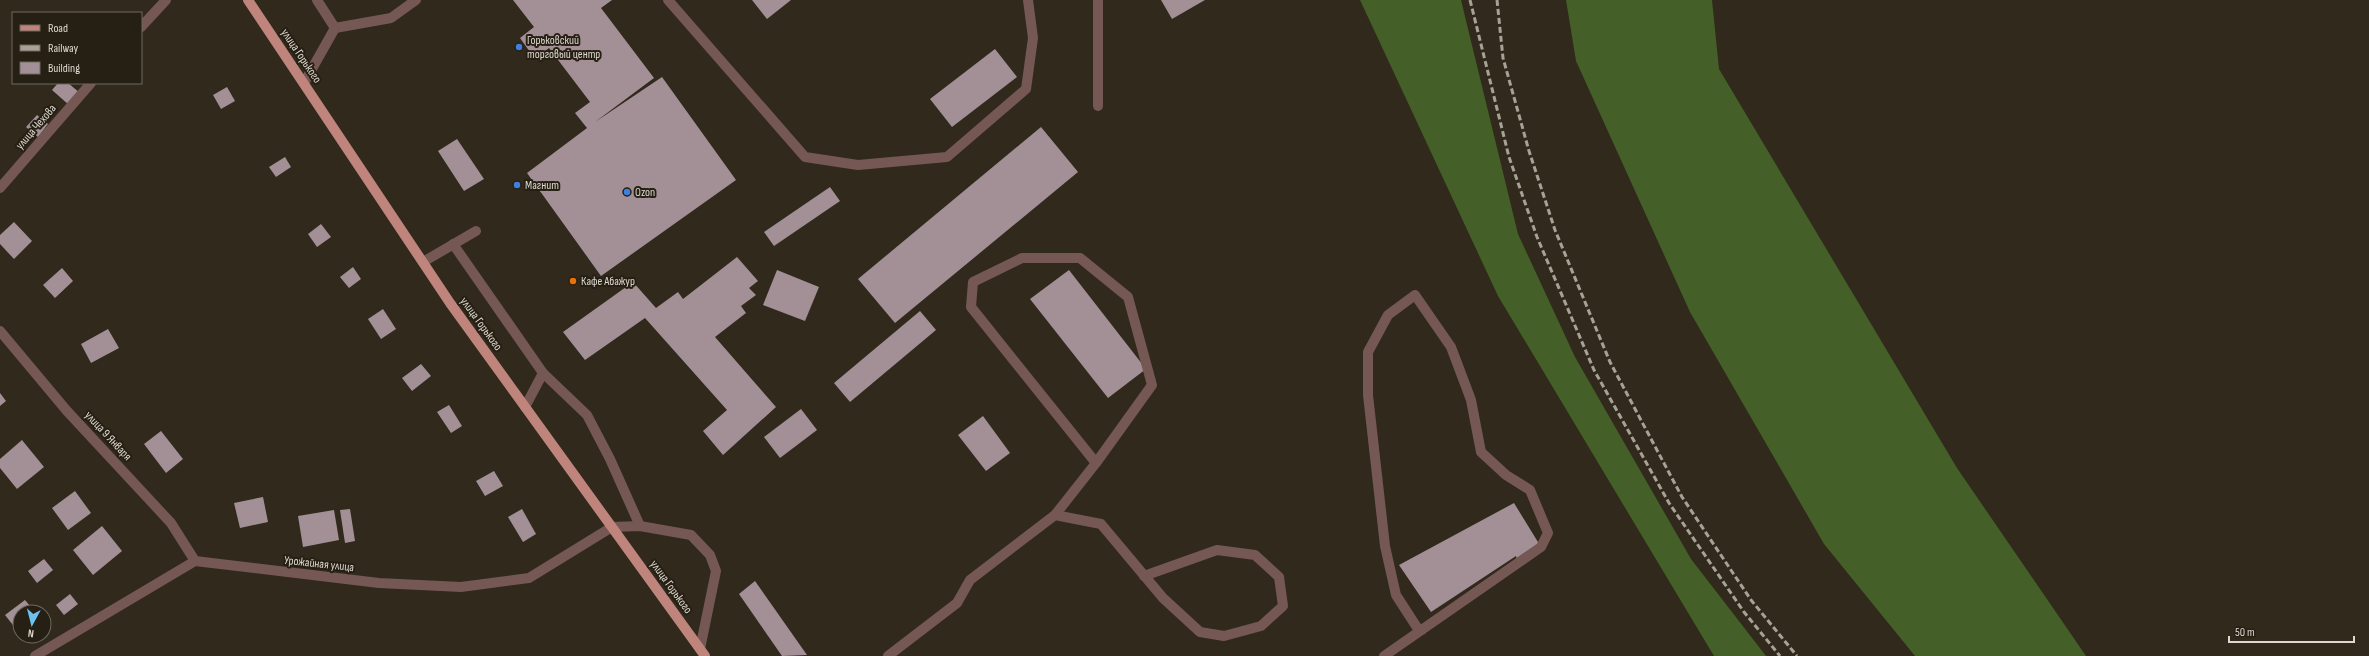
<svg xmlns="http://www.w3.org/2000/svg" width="2369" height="656" viewBox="0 0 2369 656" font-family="'Sofia Sans Condensed',sans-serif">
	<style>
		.forest { fill: #445f27 }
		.building { fill: #a39097 }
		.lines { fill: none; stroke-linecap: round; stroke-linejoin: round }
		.lane { stroke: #755853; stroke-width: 10 }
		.street { stroke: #755853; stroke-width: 10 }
		.primary { stroke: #bf847b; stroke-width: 10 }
		.rail { stroke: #a7a198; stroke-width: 3; stroke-dasharray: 6 3; stroke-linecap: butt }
		.shop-dot { fill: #3f7fe0; stroke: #261f13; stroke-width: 1.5 }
		.food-dot { fill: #e8710a; stroke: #261f13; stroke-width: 1.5 }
		.labels { text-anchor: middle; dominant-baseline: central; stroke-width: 4; stroke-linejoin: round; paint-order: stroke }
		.poi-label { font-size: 12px; fill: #ddd8d0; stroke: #261f13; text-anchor: start }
		.street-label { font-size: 12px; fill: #ddd8d0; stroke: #261f13 }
	</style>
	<rect width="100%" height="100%" fill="#30291c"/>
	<g class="forest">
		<path d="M1360,0H1461L1518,234L1575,357L1691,559L1766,656H1714L1498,296Z"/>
		<path d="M1566,0H1712L1719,69L1957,468L2086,656H1915L1824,544L1690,312L1576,61Z"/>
	</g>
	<g class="building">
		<path d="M513,0H612L601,8L654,78L595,122L662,77L736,180L601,276L527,173L587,128L575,113L590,102L549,48L535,59L520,38L534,27Z"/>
		<path d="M752,0H791L767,19Z"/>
		<path d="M1161,0H1205L1172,19Z"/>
		<path d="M995,49L1017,77L952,127L930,99Z"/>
		<path d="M58,83H68L80,93L69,105L52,90Z"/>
		<path d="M227,87L235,101L221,109L213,95Z"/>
		<path d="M37,115L48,124L38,137L26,127Z"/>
		<path d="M1041,127L1078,172L895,323L858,279Z"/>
		<path d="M457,139L484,179L464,191L438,151Z"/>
		<path d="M285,157L291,167L276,177L269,167Z"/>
		<path d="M830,187L840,201L774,246L764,232Z"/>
		<path d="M14,222L32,241L14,259L0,244V235Z"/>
		<path d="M321,224L331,237L317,247L308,234Z"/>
		<path d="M737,257L758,281L749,288L756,295L741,306L746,313L715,337L776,407L723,455L703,431L727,410L645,318L585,360L563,332L633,282L656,308L678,292L683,299Z"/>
		<path d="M353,267L361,279L349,288L340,277Z"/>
		<path d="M62,268L73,281L55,298L43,285Z"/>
		<path d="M777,270L819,287L805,321L763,305Z"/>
		<path d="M1069,270L1146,369L1108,398L1030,299Z"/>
		<path d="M383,309L396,329L381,339L368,319Z"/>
		<path d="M920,311L936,330L850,402L834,383Z"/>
		<path d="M108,329L119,348L91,363L81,344Z"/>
		<path d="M421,364L431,376L412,391L402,378Z"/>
		<path d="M0,393L6,401L0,406Z"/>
		<path d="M449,405L462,426L451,433L437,412Z"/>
		<path d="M801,409L817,430L780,458L764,437Z"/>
		<path d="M983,416L1010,453L986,471L958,435Z"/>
		<path d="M161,431L183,459L166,473L144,444Z"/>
		<path d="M22,440L44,467L17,489L0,468V459Z"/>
		<path d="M494,471L503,486L485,496L476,481Z"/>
		<path d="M75,491L91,513L68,530L52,508Z"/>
		<path d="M263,497L268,522L240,528L234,503Z"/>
		<path d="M1514,503L1541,547L1518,563L1516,556L1431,612L1399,565Z"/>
		<path d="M350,509L355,541L345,543L340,510Z"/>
		<path d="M522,509L536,534L523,542L508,517Z"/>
		<path d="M334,510L339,540L303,547L298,516Z"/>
		<path d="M102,526L122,551L93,575L73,550Z"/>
		<path d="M44,559L53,570L37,583L28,571Z"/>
		<path d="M755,581L807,655L782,656L739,594Z"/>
		<path d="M70,594L78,604L64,615L56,605Z"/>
		<path d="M25,600L35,612H20V634L5,615Z"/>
	</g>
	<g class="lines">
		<g class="lane">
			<path d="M668,0L805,157L858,165L947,157L1026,89L1033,38L1028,0"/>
			<path d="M335,28L391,18L416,0"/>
			<path d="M304,83L335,28L317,0"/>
			<path d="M1098,106V0"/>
			<path d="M453,244L543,373L525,407"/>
			<path d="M423,262L476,231"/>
			<path d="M543,373L587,415L610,459L640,526"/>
			<path d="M1055,515L1096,463L1152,385L1128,297L1080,258H1022L973,282L971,307L1096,463"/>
			<path d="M612,527L640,526L691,535L710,555L716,571L700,649"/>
			<path d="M888,656L957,603L970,580L1055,515L1101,524L1163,598L1200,632L1224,636L1261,626L1283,606L1279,577L1255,555L1217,550L1144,576"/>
			<path d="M1384,656L1541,547L1548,533L1530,490L1506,475L1481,452L1471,400L1451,347L1415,295L1388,315L1368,352V395L1385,546L1396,595L1418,629L1422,630"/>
		</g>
		<g class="street">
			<path d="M141,27L166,0"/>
			<path d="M0,188L91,83"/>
			<path d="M0,331L67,411L171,523L195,561"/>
			<path d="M35,656L195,561L379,583L461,587L529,578L612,527"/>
		</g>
		<path class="primary" d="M248,0L450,303L705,656"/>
		<g class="rail">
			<path d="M1470,0L1509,157L1537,237L1594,370L1669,503L1744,612L1780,656"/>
			<path d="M1497,0L1503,58L1529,151L1555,230L1610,362L1682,497L1751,600L1797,656"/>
		</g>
	</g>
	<g class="shop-dot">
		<circle cx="519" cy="47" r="4"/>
		<circle cx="517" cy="185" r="4"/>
		<circle cx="627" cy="192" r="4"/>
	</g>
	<circle class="food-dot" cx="573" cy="281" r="4"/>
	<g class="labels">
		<g class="poi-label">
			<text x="527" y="40">Горьковский<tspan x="527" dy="14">торговый центр</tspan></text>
			<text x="525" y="185">Магнит</text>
			<text x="635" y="192">Ozon</text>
			<text x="581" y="281">Кафе Абажур</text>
		</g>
		<g class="street-label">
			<text transform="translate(301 56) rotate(56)">улица Горького</text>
			<text transform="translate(36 127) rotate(-49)">улица Чехова</text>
			<text transform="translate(481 324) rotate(54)">улица Горького</text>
			<text transform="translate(108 436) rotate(47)">улица 9 Января</text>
			<text transform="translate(319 564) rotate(6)">Урожайная улица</text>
			<text transform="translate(671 587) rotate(54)">улица Горького</text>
		</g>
	</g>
	<rect x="12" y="12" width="130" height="72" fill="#261f13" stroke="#6f695f"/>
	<rect x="20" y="25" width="20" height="6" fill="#bf847b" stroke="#6f695f"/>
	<text x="48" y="32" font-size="12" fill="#ddd8d0">Road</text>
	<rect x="20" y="45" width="20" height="6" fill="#a7a198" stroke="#6f695f"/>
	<text x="48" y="52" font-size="12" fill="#ddd8d0">Railway</text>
	<rect x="20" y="62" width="20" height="12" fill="#a39097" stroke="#6f695f"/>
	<text x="48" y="72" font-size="12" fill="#ddd8d0">Building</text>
	<g transform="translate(32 624) rotate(187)"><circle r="19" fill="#261f13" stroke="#6f695f"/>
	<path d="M0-3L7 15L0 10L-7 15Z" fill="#6cc3f2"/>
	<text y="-6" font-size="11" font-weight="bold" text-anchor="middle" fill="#ddd8d0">N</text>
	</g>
	<path d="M2229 636v6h125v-6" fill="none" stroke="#ddd8d0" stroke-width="2"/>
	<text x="2235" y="636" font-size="12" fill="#ddd8d0" stroke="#261f13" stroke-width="3" paint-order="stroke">50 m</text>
</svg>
